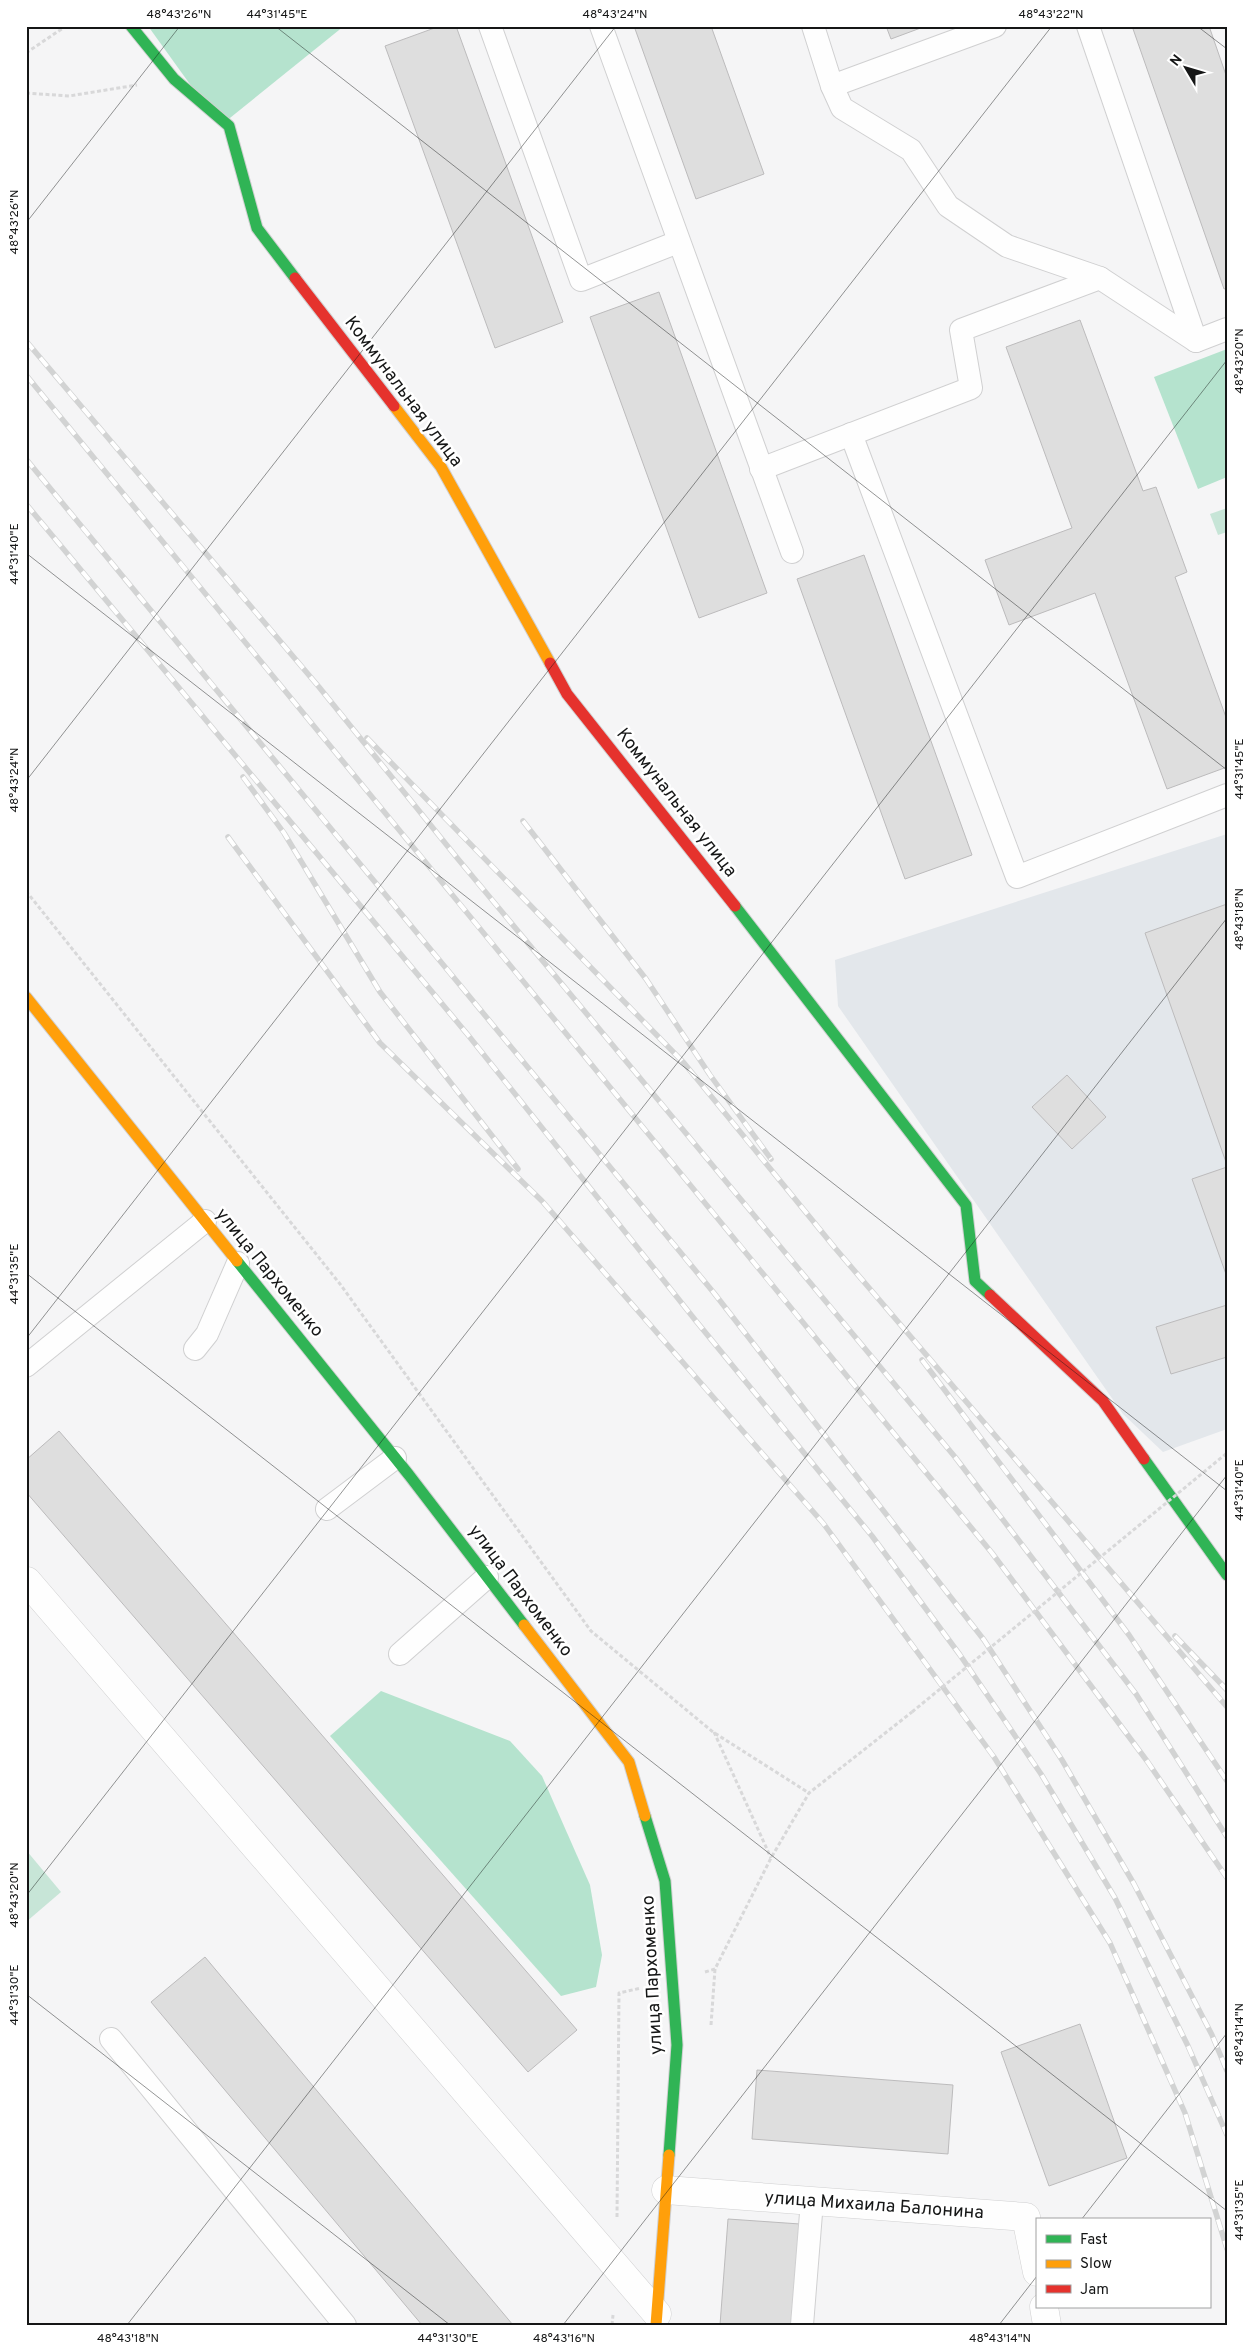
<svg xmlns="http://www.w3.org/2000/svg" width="1253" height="2351" viewBox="0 0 1253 2351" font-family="Overpass,sans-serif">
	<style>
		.built { fill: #e3e7eb }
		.green { fill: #c7e5d7 }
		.forest { fill: #b5e3ce }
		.building { fill: #dedede; stroke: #bcbbbc }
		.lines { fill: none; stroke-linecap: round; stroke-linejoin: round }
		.lane-casing { stroke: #d0d0d1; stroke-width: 24 }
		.street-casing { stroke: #d0d0d1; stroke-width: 29 }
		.fast-casing { stroke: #d0d0d1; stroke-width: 13 }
		.slow-casing { stroke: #d0d0d1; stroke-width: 13 }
		.jam-casing { stroke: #d0d0d1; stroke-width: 13 }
		.path { stroke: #d8d8d9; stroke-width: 3; stroke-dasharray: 4 2.5; stroke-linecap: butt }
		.lane { stroke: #fefefe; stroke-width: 22 }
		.street { stroke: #fefefe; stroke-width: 28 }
		.fast { stroke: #30b455; stroke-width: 11 }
		.slow { stroke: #ff9f0a; stroke-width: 11 }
		.jam { stroke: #e5322d; stroke-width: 11 }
		.rail-casing { stroke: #d2d3d3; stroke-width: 5.5 }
		.rail { stroke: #fff; stroke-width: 4; stroke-dasharray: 11; stroke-linecap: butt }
		.path-bridge { stroke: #d8d8d9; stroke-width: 3; stroke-dasharray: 4 2.5; stroke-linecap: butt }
		.ticks { fill: none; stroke: #151616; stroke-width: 1; stroke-opacity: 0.45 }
		.labels { text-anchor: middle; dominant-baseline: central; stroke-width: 5; stroke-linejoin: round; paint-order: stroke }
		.street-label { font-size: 18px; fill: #151616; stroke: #fff }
		.neatline { fill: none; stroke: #151616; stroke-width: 2 }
		.ticks-label { font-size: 12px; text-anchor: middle; fill: #151616 }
	</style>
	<rect width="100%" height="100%" fill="#f5f5f6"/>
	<path class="built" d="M1227,834V1429L1163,1452L1123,1414L838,1006L835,960Z"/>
	<g class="green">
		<path d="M1227,508V532L1218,535L1210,514Z"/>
		<path d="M26,1850L61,1892L26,1922Z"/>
	</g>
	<g class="forest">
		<path d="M148,26H344L220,126Z"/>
		<path d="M1227,349V477L1198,489L1154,377Z"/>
		<path d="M381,1691L510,1741L542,1776L590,1885L602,1955L596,1987L561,1996L330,1736Z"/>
	</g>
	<g class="building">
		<path d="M440,26H456L563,322L495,348L385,46Z"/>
		<path d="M634,26H711L764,174L696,199Z"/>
		<path d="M886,26H926L891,39Z"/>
		<path d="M1132,26H1209L1227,78V288L1224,289Z"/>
		<path d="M659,292L767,593L699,618L590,317Z"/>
		<path d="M1080,320L1143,491L1156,487L1187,572L1175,577L1227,720V767L1167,789L1095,593L1009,625L985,560L1072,528L1006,347Z"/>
		<path d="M864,555L972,855L905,879L797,579Z"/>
		<path d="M1227,904V1165L1145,933Z"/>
		<path d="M1067,1075L1106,1117L1072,1149L1032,1107Z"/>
		<path d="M1227,1167V1277L1192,1179Z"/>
		<path d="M1227,1305V1357L1171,1374L1156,1327Z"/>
		<path d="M59,1431L577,2030L528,2072L26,1492V1460Z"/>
		<path d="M205,1957L513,2325H422L151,2002Z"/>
		<path d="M1080,2024L1127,2158L1049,2186L1001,2052Z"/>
		<path d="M757,2070L953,2085L948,2154L752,2139Z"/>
		<path d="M728,2219L800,2224L792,2325H720Z"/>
	</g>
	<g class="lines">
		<defs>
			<g id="lane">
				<path d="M490,26L581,280L678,242"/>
				<path d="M601,26L792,552"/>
				<path d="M813,26L832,86L842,108L911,150L948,206L1007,246L1100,278"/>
				<path d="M1088,26L1196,341L1227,329"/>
				<path d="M832,86L995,26"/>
				<path d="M851,434L1017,877L1227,795"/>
				<path d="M761,469L971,388L961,330L1100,278L1196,341"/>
				<path d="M195,1349L207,1334L238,1263"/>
				<path d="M26,1366L205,1221"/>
				<path d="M327,1509L395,1458"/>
				<path d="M400,1654L487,1577"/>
				<path d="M111,2039L345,2325"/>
				<path d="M802,2325L812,2201"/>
			</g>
			<g id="street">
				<path d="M27,1581L657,2314"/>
				<path d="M666,2190L1026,2217L1037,2272"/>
				<path d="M1044,2307L1047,2325"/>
			</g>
			<g id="fast">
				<path d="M131,26L174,79L229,126L257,228L295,278"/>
				<path d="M735,906L966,1205L975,1281L990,1295"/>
				<path d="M237,1261L409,1475L524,1625"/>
				<path d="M1144,1459L1227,1575"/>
				<path d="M645,1816L665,1881L677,2045L669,2155"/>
			</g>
			<g id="slow">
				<path d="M394,406L441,467L550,663"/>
				<path d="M26,997L237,1261"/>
				<path d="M524,1625L629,1762L645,1816"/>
				<path d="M656,2325L669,2155"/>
			</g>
			<g id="jam">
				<path d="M295,278L394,406"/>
				<path d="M550,663L567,694L735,906"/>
				<path d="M990,1295L1103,1401L1144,1459"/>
			</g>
		</defs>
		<use href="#lane" class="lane-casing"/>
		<use href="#street" class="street-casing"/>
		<use href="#fast" class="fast-casing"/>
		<use href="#slow" class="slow-casing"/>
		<use href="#jam" class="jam-casing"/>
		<g class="path">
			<path d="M26,53L66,26"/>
			<path d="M26,93L69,96L137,85"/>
			<path d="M26,891L340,1284L591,1631L713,1732L809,1793"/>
			<path d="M714,1732L771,1858"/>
			<path d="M705,1972L715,1969L771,1858L809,1793L912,1712"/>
			<path d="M711,2025L715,1969"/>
			<path d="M617,2217L619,1993L641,1988"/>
			<path d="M612,2325L613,2315"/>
		</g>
		<use href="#lane" class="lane"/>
		<use href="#street" class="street"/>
		<use href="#fast" class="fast"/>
		<use href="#slow" class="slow"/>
		<use href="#jam" class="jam"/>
		<defs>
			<g id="rail">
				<path d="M26,341L319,687L458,859L955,1457L1136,1694L1227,1837"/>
				<path d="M26,375L992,1553L1147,1761L1227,1878"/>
				<path d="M26,459L714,1293L984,1640L1062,1760L1134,1884L1212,2035L1227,2071"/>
				<path d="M26,504L468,1035L696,1321L872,1536L960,1655L1041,1774L1115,1898L1188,2046L1227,2135"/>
				<path d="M367,738L684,1063L835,1248L1227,1707"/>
				<path d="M243,777L284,833L380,992L518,1169"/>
				<path d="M523,821L646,979L710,1075L771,1159"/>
				<path d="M228,837L380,1043L542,1201L823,1523L994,1757L1110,1943L1185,2113L1227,2249"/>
				<path d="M922,1360L1129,1635L1227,1781"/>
				<path d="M1175,1636L1227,1690"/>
			</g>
		</defs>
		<use href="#rail" class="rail-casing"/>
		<use href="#rail" class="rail"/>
		<path class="path-bridge" d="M912,1712L1227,1453"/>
	</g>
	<path class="ticks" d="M275,26L1227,770M1197,26L1227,49M26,223L180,26M26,553L1227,1491M26,781L616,26M26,1273L1227,2211M26,1339L1052,26M26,1896L1227,360M26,1994L450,2325M1081,2220L1227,2033M127,2325L1227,918M563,2325L1227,1475M999,2325L1037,2276"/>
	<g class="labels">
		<g class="street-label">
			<text transform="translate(403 392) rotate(53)">Коммунальная улица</text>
			<text transform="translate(676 803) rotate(52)">Коммунальная улица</text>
			<text transform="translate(269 1273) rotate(51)">улица Пархоменко</text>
			<text transform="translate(520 1591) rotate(53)">улица Пархоменко</text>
			<text transform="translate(653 1975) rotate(-93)">улица Пархоменко</text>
			<text transform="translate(874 2206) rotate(4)">улица Михаила Балонина</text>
		</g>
	</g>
	<rect width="1253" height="2351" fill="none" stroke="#ffffff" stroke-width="55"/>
	<rect x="1036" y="2218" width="175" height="90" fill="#ffffff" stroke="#a1a2a2"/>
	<rect x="1046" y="2235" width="25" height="8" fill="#30b455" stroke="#a1a2a2"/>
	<text x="1080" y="2244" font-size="15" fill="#151616">Fast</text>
	<rect x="1046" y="2260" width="25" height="8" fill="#ff9f0a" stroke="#a1a2a2"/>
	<text x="1080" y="2268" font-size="15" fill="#151616">Slow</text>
	<rect x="1046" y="2285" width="25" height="8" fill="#e5322d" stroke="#a1a2a2"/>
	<text x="1080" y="2294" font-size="15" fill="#151616">Jam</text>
	<g transform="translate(1186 68) rotate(308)" stroke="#ffffff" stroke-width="4" paint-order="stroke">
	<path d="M0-4L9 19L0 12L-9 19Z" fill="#151616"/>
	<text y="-8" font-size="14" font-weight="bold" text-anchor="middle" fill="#151616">N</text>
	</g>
	<rect x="28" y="28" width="1198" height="2296" class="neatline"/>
	<g class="ticks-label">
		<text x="179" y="18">48°43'26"N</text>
		<text x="277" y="18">44°31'45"E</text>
		<text x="615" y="18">48°43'24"N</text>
		<text x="1051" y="18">48°43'22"N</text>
		<text transform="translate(14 222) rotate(-90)" y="4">48°43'26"N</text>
		<text transform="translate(1239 361) rotate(-90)" y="4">48°43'20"N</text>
		<text transform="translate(14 554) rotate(-90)" y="4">44°31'40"E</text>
		<text transform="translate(1239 769) rotate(-90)" y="4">44°31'45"E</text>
		<text transform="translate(14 780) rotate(-90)" y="4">48°43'24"N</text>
		<text transform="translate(1239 919) rotate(-90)" y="4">48°43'18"N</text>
		<text transform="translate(14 1274) rotate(-90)" y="4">44°31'35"E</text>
		<text transform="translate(1239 1490) rotate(-90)" y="4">44°31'40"E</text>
		<text transform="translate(14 1895) rotate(-90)" y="4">48°43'20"N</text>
		<text transform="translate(14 1995) rotate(-90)" y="4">44°31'30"E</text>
		<text transform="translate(1239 2034) rotate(-90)" y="4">48°43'14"N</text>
		<text transform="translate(1239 2210) rotate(-90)" y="4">44°31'35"E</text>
		<text x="128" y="2342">48°43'18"N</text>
		<text x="448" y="2342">44°31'30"E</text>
		<text x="564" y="2342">48°43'16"N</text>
		<text x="1000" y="2342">48°43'14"N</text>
	</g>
</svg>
